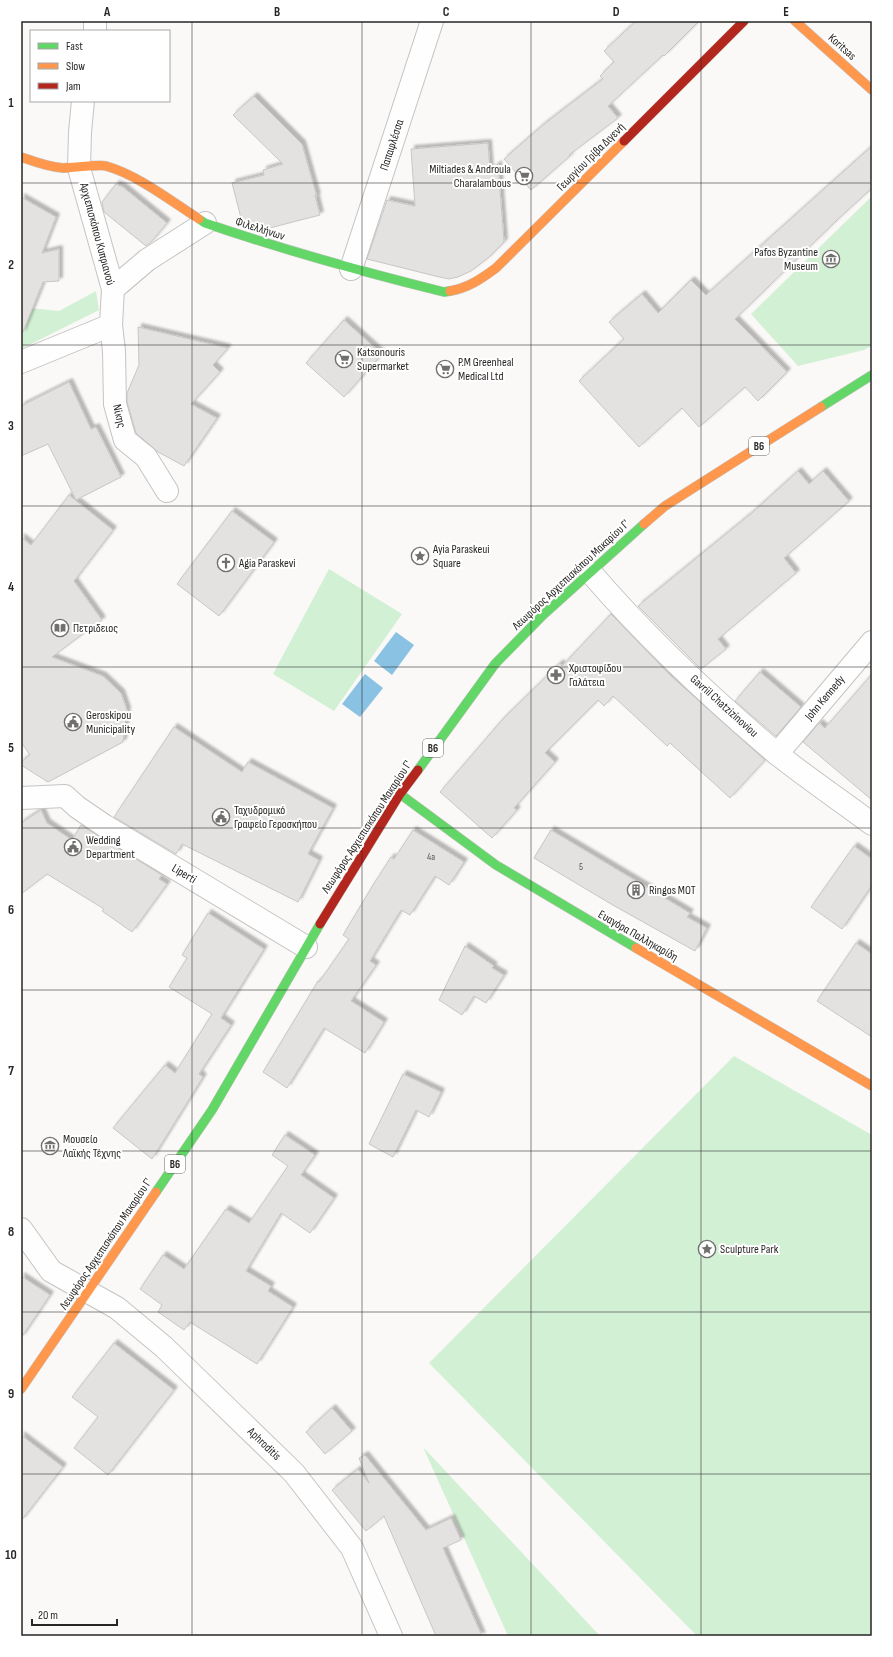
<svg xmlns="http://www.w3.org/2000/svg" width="893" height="1657" viewBox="0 0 893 1657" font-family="'Sofia Sans Condensed',sans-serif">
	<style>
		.green { fill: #d2f0d4 }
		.water { fill: #8ac2e3 }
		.building { fill: #e4e2e1; stroke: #c8c6c5; filter: url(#shadow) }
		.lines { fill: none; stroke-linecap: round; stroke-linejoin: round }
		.street-casing { stroke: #c6c4c2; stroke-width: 24 }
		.fast-casing { stroke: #c6c4c2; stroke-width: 10 }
		.slow-casing { stroke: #c6c4c2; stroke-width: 10 }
		.jam-casing { stroke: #c6c4c2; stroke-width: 10 }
		.street { stroke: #fefefe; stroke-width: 22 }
		.fast { stroke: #63d668; stroke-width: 9 }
		.slow { stroke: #ff974d; stroke-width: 9 }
		.jam { stroke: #b3261e; stroke-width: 9 }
		.grid { fill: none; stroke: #272624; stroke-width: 1; stroke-opacity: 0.55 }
		.labels { text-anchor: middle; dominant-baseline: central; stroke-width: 4; stroke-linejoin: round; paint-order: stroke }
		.number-label { font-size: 10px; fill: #585755 }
		.shield { fill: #fff; stroke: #686766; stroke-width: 1 }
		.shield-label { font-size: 11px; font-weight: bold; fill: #272624 }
		.street-label { font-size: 12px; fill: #272624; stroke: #fff }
		.poi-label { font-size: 12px; fill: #272624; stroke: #fff; text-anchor: start }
		.neatline { fill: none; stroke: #272624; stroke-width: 1.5 }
		.grid-label { font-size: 13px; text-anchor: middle; font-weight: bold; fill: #272624 }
	</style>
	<defs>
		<filter id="shadow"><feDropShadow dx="3.5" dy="-3.5" stdDeviation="1" flood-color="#0004"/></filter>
	</defs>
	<rect width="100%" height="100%" fill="#fbf9f7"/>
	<g class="green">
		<path d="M872,196V346L864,350L798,366L751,314Z"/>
		<path d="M96,291L99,310L21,349V307L59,311Z"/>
		<path d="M329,569L402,614L334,711L273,674Z"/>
		<path d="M734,1056L872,1135V1636H697L429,1363Z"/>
		<path d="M423,1447L600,1636H508Z"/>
	</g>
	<g class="water">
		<path d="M396,632L414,645L392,675L374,661Z"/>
		<path d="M365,674L383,688L360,717L342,704Z"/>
	</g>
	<g class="building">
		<path d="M636,21H699L664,56L663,55L608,106L618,118L569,155L570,156L531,190L504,159L543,125L603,79L600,76L614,62L604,51Z"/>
		<path d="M254,96L302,144L317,197L315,195L320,215L262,230L242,222L232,183L264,175L263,170L283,164L233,115Z"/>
		<path d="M488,143L490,171L498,164L504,242L488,258L471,271L458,277L449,279L439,277L367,259L387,200L415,206L411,149Z"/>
		<path d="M872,146V188L838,219L735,319L787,372L758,401L745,387L699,427L682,408L639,447L579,381L624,339L609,322L642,294L658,313L691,280L706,295Z"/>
		<path d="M116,184L123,187L167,223L151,242L146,246L104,212L102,202Z"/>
		<path d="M21,197L56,217L42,253L59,249V281L43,282L22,334Z"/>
		<path d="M344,320L382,354L344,397L306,363Z"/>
		<path d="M138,327L228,348L213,365L220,372L191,404L217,418L184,466L158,452L136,433L127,402V393L139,365Z"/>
		<path d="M69,382L91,429L96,427L121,477L76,500L48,444L21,456V406Z"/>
		<path d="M798,471L809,484L823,471L849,501L784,558L796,573L718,639L726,649L701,669L638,606L753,512Z"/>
		<path d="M69,495L113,530L74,581L102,620L52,657L103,676L121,693L127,710L123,742L48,782L21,765V762L30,755L21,742V537L31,545Z"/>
		<path d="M232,511L274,542L219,616L177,584Z"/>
		<path d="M611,614L671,676L765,760L730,798L670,743L667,746L613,696L604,706L598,700L545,753L555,762L514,808L517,810L492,838L440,792L502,720L560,663L562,666Z"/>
		<path d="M760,672L801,707L776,736L735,701Z"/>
		<path d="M872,674V800L803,742L819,723L825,728Z"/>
		<path d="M174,727L242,772L248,762L333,808L308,854L319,860L298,902L182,844L176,854L114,817Z"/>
		<path d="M41,810L47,823L72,840L81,825L162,875L159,879L167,884L132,932L102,911L104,909L47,874L21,894V823Z"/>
		<path d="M413,830L464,862L449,885L435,876L410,915L401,910L370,961L376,965L351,1001L384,1022L365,1053L324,1028L287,1088L263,1072L318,981L319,982L349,939L343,935L373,885L391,857L394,859Z"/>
		<path d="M551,830L690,913L687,917L707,928L695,951L611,904L534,858Z"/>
		<path d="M854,846L872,859V885L842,929L811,907Z"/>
		<path d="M208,913L264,949L221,1018L231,1025L199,1074L203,1077L152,1159L113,1128L165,1065L175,1073L212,1014L169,987L187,958L182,955Z"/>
		<path d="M856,943L872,954V1037L817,1001Z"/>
		<path d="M465,946L494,966L492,968L504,975L486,1003L474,996L462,1015L439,1000Z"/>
		<path d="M403,1074L441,1092L429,1117L416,1110L393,1157L369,1144Z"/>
		<path d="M285,1135L315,1155L301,1175L334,1198L310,1233L281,1213L246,1271L271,1286L268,1291L293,1307L257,1364L190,1322L184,1330L158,1312L162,1305L140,1289L163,1255L184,1269L226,1209L249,1223L288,1166L272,1155Z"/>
		<path d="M21,1276L50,1295L21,1338Z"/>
		<path d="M114,1343L174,1390L108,1475L74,1448L98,1417L72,1397Z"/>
		<path d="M332,1408L352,1431L325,1454L306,1432Z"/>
		<path d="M21,1435L63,1467L21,1521Z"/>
		<path d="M365,1455L426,1530L451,1518L461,1540L443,1548L482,1636H436L384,1516L366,1531L332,1490L358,1469L369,1483L359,1458Z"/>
	</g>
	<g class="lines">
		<defs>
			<g id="street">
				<path d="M95,31V21"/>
				<path d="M83,101L80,132L79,168L113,289L111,325L114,351L115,404L125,440L146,457L167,491"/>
				<path d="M351,269L432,21"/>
				<path d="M113,289L147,260L205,223"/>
				<path d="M21,362L111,325"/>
				<path d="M591,573C647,638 711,698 776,753C807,778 840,800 872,824"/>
				<path d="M777,754L872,642"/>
				<path d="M21,798L65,796L77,807L105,826L306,947"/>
				<path d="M21,1229L51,1271L117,1308L164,1347L294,1473L352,1548L391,1636"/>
			</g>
			<g id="fast">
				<path d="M199,219L205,223C284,250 363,272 444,292L450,291"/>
				<path d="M821,407L872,375"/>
				<path d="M418,770L495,664L542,616L644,524"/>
				<path d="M400,794L496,865L636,948"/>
				<path d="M156,1192L212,1110L320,924"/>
			</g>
			<g id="slow">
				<path d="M795,21L872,90"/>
				<path d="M21,157C35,162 48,167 63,168C73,168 99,164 106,166C138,175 171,201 199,219"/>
				<path d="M450,291C468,288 481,279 496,268L624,141"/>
				<path d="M644,524L665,506L821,407"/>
				<path d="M636,948L872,1086"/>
				<path d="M21,1389L156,1192"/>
			</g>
			<g id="jam">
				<path d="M624,141L744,21"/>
				<path d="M320,924L400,794L418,770"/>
			</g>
		</defs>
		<use href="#street" class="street-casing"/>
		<use href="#fast" class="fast-casing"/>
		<use href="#slow" class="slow-casing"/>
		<use href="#jam" class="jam-casing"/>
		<use href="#street" class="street"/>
		<use href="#fast" class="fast"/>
		<use href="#slow" class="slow"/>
		<use href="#jam" class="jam"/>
	</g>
	<path class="grid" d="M192,21V1636M362,21V1636M531,21V1636M701,21V1636M21,183H872M21,345H872M21,506H872M21,667H872M21,828H872M21,990H872M21,1151H872M21,1312H872M21,1474H872"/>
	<defs>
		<symbol id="supermarket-ring" viewBox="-11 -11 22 22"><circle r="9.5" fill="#fff" stroke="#71706e" stroke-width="1.5"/><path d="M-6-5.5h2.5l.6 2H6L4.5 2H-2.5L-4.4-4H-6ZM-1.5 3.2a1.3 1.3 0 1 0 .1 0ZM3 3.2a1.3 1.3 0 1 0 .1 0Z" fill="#71706e"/></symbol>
		<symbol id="museum-ring" viewBox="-11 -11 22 22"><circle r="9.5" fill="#fff" stroke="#71706e" stroke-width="1.5"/><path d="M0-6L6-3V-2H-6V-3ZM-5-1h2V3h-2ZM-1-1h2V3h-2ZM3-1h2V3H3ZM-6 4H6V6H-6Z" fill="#71706e"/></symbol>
		<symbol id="sight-ring" viewBox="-11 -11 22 22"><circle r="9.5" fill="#fff" stroke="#71706e" stroke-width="1.5"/><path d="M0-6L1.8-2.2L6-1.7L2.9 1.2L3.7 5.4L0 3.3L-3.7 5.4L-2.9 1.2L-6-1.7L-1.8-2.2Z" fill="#71706e"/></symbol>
		<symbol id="church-ring" viewBox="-11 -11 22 22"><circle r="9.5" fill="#fff" stroke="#71706e" stroke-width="1.5"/><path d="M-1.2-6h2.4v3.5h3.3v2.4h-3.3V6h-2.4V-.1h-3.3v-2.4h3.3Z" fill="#71706e"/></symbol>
		<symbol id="library-ring" viewBox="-11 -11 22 22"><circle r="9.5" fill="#fff" stroke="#71706e" stroke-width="1.5"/><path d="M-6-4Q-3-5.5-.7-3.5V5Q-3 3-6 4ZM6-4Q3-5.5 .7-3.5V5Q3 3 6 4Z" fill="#71706e"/></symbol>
		<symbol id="pharmacy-ring" viewBox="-11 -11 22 22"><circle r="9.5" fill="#fff" stroke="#71706e" stroke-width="1.5"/><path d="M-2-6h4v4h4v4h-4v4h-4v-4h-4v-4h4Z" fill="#71706e"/></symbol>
		<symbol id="civic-ring" viewBox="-11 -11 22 22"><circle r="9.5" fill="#fff" stroke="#71706e" stroke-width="1.5"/><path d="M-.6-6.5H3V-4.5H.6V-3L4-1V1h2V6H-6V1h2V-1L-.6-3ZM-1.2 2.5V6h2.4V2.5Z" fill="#71706e"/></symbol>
		<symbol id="building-ring" viewBox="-11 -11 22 22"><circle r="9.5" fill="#fff" stroke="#71706e" stroke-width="1.5"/><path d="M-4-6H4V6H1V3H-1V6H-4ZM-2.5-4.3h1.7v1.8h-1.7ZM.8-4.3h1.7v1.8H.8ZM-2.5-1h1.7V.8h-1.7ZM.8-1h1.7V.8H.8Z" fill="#71706e"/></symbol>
	</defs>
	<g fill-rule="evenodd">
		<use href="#supermarket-ring" x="514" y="166" width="20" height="20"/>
		<use href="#museum-ring" x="821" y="249" width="20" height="20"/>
		<use href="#supermarket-ring" x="334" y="349" width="20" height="20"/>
		<use href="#supermarket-ring" x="435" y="359" width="20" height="20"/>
		<use href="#sight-ring" x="410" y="546" width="20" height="20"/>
		<use href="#church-ring" x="216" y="553" width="20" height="20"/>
		<use href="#library-ring" x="50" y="618" width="20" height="20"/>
		<use href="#pharmacy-ring" x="546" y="665" width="20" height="20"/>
		<use href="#civic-ring" x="63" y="712" width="20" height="20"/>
		<use href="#civic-ring" x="211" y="807" width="20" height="20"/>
		<use href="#civic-ring" x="63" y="837" width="20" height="20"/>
		<use href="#building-ring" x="626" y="880" width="20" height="20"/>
		<use href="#museum-ring" x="40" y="1136" width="20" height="20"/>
		<use href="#sight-ring" x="697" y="1239" width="20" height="20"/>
	</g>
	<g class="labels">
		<g class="number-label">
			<text x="431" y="857">4a</text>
			<text x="581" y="867">5</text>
		</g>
		<g class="shield">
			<rect x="749" y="437" width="20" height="18" rx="3"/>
			<rect x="423" y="739" width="20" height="18" rx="3"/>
			<rect x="165" y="1155" width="20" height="18" rx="3"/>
		</g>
		<g class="shield-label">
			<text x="759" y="446">B6</text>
			<text x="433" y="748">B6</text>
			<text x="175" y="1164">B6</text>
		</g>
		<g class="street-label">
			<text transform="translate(842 47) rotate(42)">Koritsas</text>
			<text transform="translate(392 145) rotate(-72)">Παπαφλέσσα</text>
			<text transform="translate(591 157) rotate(-45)">Γεωργίου Γρίβα Διγενή</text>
			<text transform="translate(260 229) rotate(18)">Φιλελλήνων</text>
			<text transform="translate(97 234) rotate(75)">Αρχιεπισκόπου Κυπριανού</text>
			<text transform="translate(119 416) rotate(77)">Νίκης</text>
			<text transform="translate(571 575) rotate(-43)">Λεωφόρος Αρχιεπισκόπου Μακαρίου Γ'</text>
			<text transform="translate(825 698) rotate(-50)">John Kennedy</text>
			<text transform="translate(724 706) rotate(42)">Gavriil Chatzizinoviou</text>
			<text transform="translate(367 827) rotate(-57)">Λεωφόρος Αρχιεπισκόπου Μακαρίου Γ'</text>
			<text transform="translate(184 874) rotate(31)">Liperti</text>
			<text transform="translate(638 936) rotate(30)">Ευαγόρα Παλληκαρίδη</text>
			<text transform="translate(106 1244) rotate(-56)">Λεωφόρος Αρχιεπισκόπου Μακαρίου Γ'</text>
			<text transform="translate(264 1444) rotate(44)">Aphroditis</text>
		</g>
		<g class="poi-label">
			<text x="511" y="169" text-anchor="end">Miltiades &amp; Androula<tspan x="511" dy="14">Charalambous</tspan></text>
			<text x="818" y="252" text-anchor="end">Pafos Byzantine<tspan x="818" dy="14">Museum</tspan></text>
			<text x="357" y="352">Katsonouris<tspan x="357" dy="14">Supermarket</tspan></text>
			<text x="458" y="362">P.M Greenheal<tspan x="458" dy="14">Medical Ltd</tspan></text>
			<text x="433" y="549">Ayia Paraskeui<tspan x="433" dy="14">Square</tspan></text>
			<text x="239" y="563">Agia Paraskevi</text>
			<text x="73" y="628">Πετριδειος</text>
			<text x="569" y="668">Χριστοφίδου<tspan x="569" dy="14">Γαλάτεια</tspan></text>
			<text x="86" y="715">Geroskipou<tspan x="86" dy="14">Municipality</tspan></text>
			<text x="234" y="810">Ταχυδρομικό<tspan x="234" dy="14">Γραφείο Γεροσκήπου</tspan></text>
			<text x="86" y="840">Wedding<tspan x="86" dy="14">Department</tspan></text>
			<text x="649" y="890">Ringos MOT</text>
			<text x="63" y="1139">Μουσείο<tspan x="63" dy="14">Λαϊκής Τέχνης</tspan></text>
			<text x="720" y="1249">Sculpture Park</text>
		</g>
	</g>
	<rect width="893" height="1657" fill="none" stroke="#ffffff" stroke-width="44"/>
	<rect x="30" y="30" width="140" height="72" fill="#ffffff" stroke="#a9a8a7"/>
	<rect x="38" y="43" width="20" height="6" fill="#63d668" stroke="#a9a8a7"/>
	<text x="66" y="50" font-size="12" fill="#272624">Fast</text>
	<rect x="38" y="63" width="20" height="6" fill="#ff974d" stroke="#a9a8a7"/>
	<text x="66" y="70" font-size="12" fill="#272624">Slow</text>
	<rect x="38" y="83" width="20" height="6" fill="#b3261e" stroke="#a9a8a7"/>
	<text x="66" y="90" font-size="12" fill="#272624">Jam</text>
	<path d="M32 1619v6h85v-6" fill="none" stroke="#272624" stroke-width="2"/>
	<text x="38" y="1619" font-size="12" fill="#272624" stroke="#ffffff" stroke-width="3" paint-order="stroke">20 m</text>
	<rect x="22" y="22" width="849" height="1613" class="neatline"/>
	<g class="grid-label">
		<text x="107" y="16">A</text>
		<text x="277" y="16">B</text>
		<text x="446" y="16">C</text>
		<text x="616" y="16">D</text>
		<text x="786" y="16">E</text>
		<text x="11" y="107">1</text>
		<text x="11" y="269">2</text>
		<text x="11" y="430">3</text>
		<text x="11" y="591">4</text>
		<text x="11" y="752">5</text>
		<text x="11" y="914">6</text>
		<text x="11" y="1075">7</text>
		<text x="11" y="1236">8</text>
		<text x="11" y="1398">9</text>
		<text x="11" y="1559">10</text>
	</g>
</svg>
